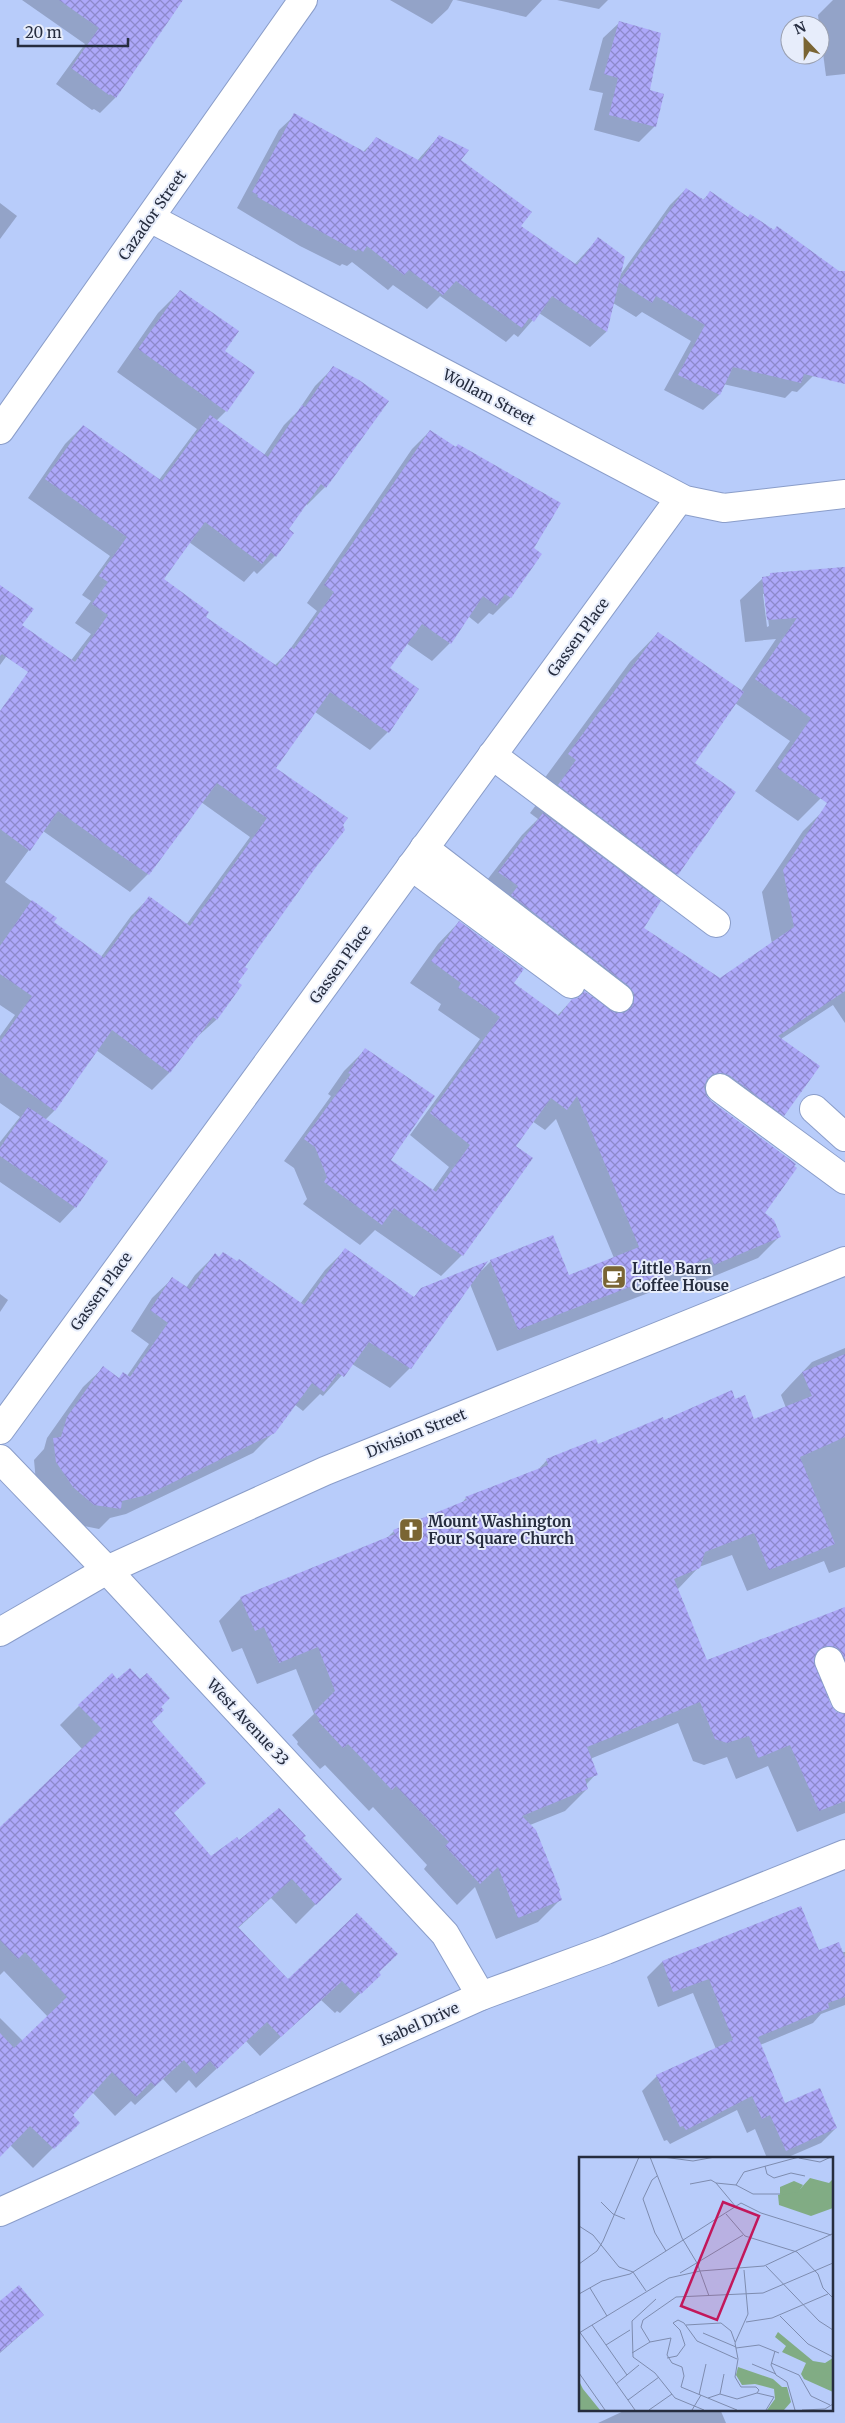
<svg xmlns="http://www.w3.org/2000/svg" width="845" height="2423" viewBox="0 0 845 2423" font-family="Merriweather,serif">
	<style>
		.shadow { fill: #0003; fill-rule: evenodd }
		.building { fill: url(#building-cross-hatch) }
		.lines { fill: none; stroke-linecap: round; stroke-linejoin: round }
		.minor-casing { stroke: #8a9dc9; stroke-width: 30 }
		.minor { stroke: #fff; stroke-width: 28 }
		.labels { text-anchor: middle; dominant-baseline: central; stroke-width: 4; stroke-linejoin: round; paint-order: stroke }
		.street-label { font-size: 15px; fill: #262d3f; stroke: #e7edfb }
		.poi-label { font-size: 15px; font-weight: bold; fill: #262d3f; stroke: #e7edfb; text-anchor: start }
		.inset-road { fill: none; stroke: #7e8caf; stroke-width: 1 }
		.view { fill: #c2185b; fill-opacity: 0.15; stroke: #c2185b; stroke-width: 2.5 }
		.inset-edge { fill: none; stroke: #262d3f; stroke-width: 2.5 }
	</style>
	<defs>
		<pattern id="building-cross-hatch" width="8" height="8" patternUnits="userSpaceOnUse" patternTransform="scale(1.25)"><rect width="8" height="8" fill="#ada8f9"/><path d="M0 0l8 8M0 8l8-8" fill="none" stroke="#8d89cb"/></pattern>
	</defs>
	<rect width="100%" height="100%" fill="#b8ccfa"/>
	<g class="shadow">
		<path d="M22,0H182L116,97L100,113L94,109L92,110L56,84L85,44Z"/>
		<path d="M390,0H453L448,9L432,24Z"/>
		<path d="M456,0H542L526,17Z"/>
		<path d="M557,0H608L599,9Z"/>
		<path d="M833,0H845V74L826,76L818,15Z"/>
		<path d="M619,23L649,91L655,126L639,142L594,130L603,93L589,90L603,38Z"/>
		<path d="M295,115L363,152L376,139L417,161L439,136L519,226L574,265L598,239L618,278L670,205L686,189L703,200L711,192L748,218L839,272H845V345L820,347L813,376L797,392L792,391L785,398L723,384L719,395L703,410L664,390L691,341L642,312L636,317L613,303L606,332L590,347L539,313L518,337L514,334L506,342L440,296L427,309L393,285L388,290L352,262L347,266L342,264L340,266L300,246L237,208L279,130Z"/>
		<path d="M0,203L17,216L0,239Z"/>
		<path d="M180,291L223,351L226,411L216,421L264,455L284,425L298,411L315,386L333,368L325,487L307,505L306,504L288,530L275,556L257,574L254,571L244,582L189,542L162,579L204,618L274,666L288,652L317,611L307,603L412,449L430,431L532,549L511,597L493,615L489,613L478,624L468,616L450,643L432,661L406,643L388,668V732L370,750L315,712L274,769L315,866L244,967L236,983L240,985L216,1020L197,1037L170,1072L152,1090L96,1050L54,1111L45,1120L75,1207L60,1223L0,1182V1142L20,1117L0,1103V1036L15,1015L0,1005V754L91,634L75,623L91,601L82,595L110,556L28,498L65,444L83,426L159,480L197,429L117,372L158,313ZM201,802L250,837L186,925L149,898L131,916L101,957L52,922L55,918L5,882L43,831L130,892L148,874Z"/>
		<path d="M845,567V757L821,798L798,821L755,791L790,741L735,703L693,763L677,874L654,898L642,928L720,980L772,944L762,892L803,831L824,810L845,825V1023L833,1005L781,1039L783,1115L762,1136L706,1095L763,1213L780,1236L758,1258L693,1285L690,1277L497,1351L470,1284L410,1368L390,1388L352,1364L323,1396L320,1394L303,1411L294,1404L274,1432L253,1453L126,1514L110,1518L99,1529L74,1524L36,1482L34,1460L44,1449L47,1438L83,1387L103,1368L118,1379L127,1376L149,1344L131,1331L152,1298L172,1279L186,1288L195,1275L215,1255L300,1304L325,1270L345,1250L413,1298L422,1289L482,1270L491,1261L569,1277L614,1258L556,1119L545,1130L532,1121L514,1146L462,1255L441,1276L375,1230L360,1245L303,1204L307,1199L294,1168L284,1161L331,1096L328,1094L344,1071L365,1050L389,1161L432,1191L449,1167L410,1135L480,1039L438,1010L441,1004L410,983L438,944L459,922L513,984L557,1016L572,1000L594,997L490,917L477,893L522,835L538,819L530,813L549,788L541,783L630,662L658,633L741,691L776,639L745,642L740,600L763,578L771,575ZM763,594H765L769,626L767,627Z"/>
		<path d="M0,587L21,625L26,629L0,665Z"/>
		<path d="M0,1294L8,1300L0,1312Z"/>
		<path d="M845,1348V1567L829,1573L824,1561L747,1591L732,1555L699,1567L677,1590L706,1661L845,1617V1700L817,1672L830,1706L838,1714L845,1732V1813L797,1832L768,1766L736,1779L727,1757L704,1765L693,1761L678,1723L590,1759L596,1774L586,1785L587,1789L565,1811L530,1825L560,1900L538,1922L496,1939L475,1887L457,1905L424,1869L427,1865L373,1807L369,1811L325,1765L320,1769L297,1744L298,1742L292,1735L314,1714L296,1669L257,1684L242,1648L232,1652L219,1621L241,1598L385,1540L394,1531L461,1504L466,1498L537,1471L547,1460L597,1445L663,1421L735,1401L754,1421L786,1408L781,1395L790,1385L812,1362Z"/>
		<path d="M117,1681L159,1707L150,1722L173,1814L211,1858L239,1841L301,1838L341,1879L296,1924L271,1898L238,1928L288,1981L377,1972L379,1975L340,2013L337,2011L335,2013L321,2000L260,2056L246,2041L196,2088L189,2080L176,2093L163,2079L135,2105L131,2101L115,2116L92,2092L71,2115L78,2123L33,2168L10,2145L0,2155V2018L23,2041L48,2017L4,1971L0,1975V1832L83,1750L60,1725L79,1706Z"/>
		<path d="M800,1907L819,1951L845,1952V2005L821,2014L813,2023L760,2045L784,2105L836,2128L821,2143L786,2158H767L755,2129L747,2133L737,2110L670,2144L667,2140L664,2141L642,2091L657,2076L716,2049L693,1993L658,2007L647,1977L662,1962Z"/>
		<path d="M0,2302L43,2315L0,2353Z"/>
		<path d="M628,2409H720L726,2423H598Z"/>
	</g>
	<g class="building">
		<path d="M59,0H183L116,98L110,94L109,95L71,68L99,28Z"/>
		<path d="M619,21L661,33L650,90L664,94L656,127L609,115L618,78L604,74Z"/>
		<path d="M294,113L365,152L376,137L420,161L439,135L469,150L461,160L532,212L521,226L577,265L598,237L625,257L607,332L552,296L534,322L529,318L522,328L456,281L443,295L409,270L404,275L367,246L363,252L358,249L356,251L257,197L258,195L252,192Z"/>
		<path d="M686,188L704,200L710,191L748,217L750,214L774,230L777,226L839,271H845V384L804,374L801,383L733,367L720,395L678,375L705,325L656,296L652,303L619,282Z"/>
		<path d="M180,290L239,331L225,351L255,372L227,412L138,349Z"/>
		<path d="M333,366L359,380L389,401L326,488L321,484L289,529L294,533L276,557L271,552L262,564L205,522L164,579L209,612L206,617L277,666L291,647L294,649L334,592L324,585L430,430L456,447L458,444L561,503L534,548L542,554L511,598L505,594L497,606L483,596L451,644L422,624L390,668L419,689L389,733L330,692L276,768L348,818L343,825L345,830L316,867L245,967L248,969L238,982L242,985L217,1020L213,1017L170,1073L112,1030L55,1111L0,1072V1042L32,996L0,974V946L32,900L57,918L54,922L104,958L149,896L190,926L267,818L217,783L149,875L58,811L30,851L0,829V711L28,672L2,654L0,656V585L34,609L22,625L75,662L108,615L92,604L108,582L99,576L127,537L45,479L83,425L162,481L210,415L268,457L302,405L305,407Z"/>
		<path d="M845,567V991L778,1036L820,1066L784,1116L729,1075L722,1073L713,1074L707,1079L704,1087L706,1095L711,1101L796,1164L794,1166L797,1168L765,1213L774,1220L781,1237L714,1265L711,1257L654,1280L653,1278L518,1330L490,1260L553,1235L569,1275L639,1247L577,1096L567,1110L551,1098L516,1146L533,1158L463,1256L394,1208L382,1225L324,1182L327,1177L315,1147L304,1139L351,1074L348,1073L365,1048L435,1096L391,1160L436,1192L470,1145L430,1113L500,1017L458,988L461,983L431,961L459,921L524,969L514,983L559,1016L572,999L578,998L584,991L616,1013H624L632,1007L634,1001V993L629,986L511,895L518,886L498,872L543,813L661,901L644,928L720,978L794,927L783,870L827,803L777,768L811,718L755,679L797,618L767,620L762,577L770,576V573Z"/>
		<path d="M658,632L744,692L695,763L736,792L678,875L558,785L576,760L568,754Z"/>
		<path d="M28,1107L108,1161L76,1208L0,1156V1148Z"/>
		<path d="M345,1248L414,1297L421,1288L488,1261L411,1369L369,1342L344,1377L338,1373L324,1392L312,1383L275,1433L147,1495L122,1501L121,1509L94,1505L73,1487L56,1462L53,1438L61,1437L67,1417L103,1366L119,1378L123,1372L130,1377L168,1323L150,1310L172,1277L190,1289L215,1253L219,1257L223,1252L237,1261L239,1259L304,1305Z"/>
		<path d="M845,1354V1437L800,1457L835,1544L769,1570L754,1533L705,1552L700,1568L674,1579L707,1660L845,1607V1659L839,1649L830,1646L823,1647L817,1651L814,1660L831,1705L836,1712L845,1714V1801L819,1811L790,1745L758,1758L749,1736L727,1743L715,1739L700,1702L587,1747L598,1775L585,1779L588,1789L522,1816L536,1830L560,1890L559,1891L562,1900L518,1918L498,1867L480,1884L445,1846L449,1842L396,1786L392,1790L348,1744L343,1748L318,1721L320,1719L314,1712L335,1691L318,1647L279,1663L264,1627L255,1631L240,1597L395,1534L393,1530L467,1500L465,1497L548,1465L546,1459L596,1439L598,1444L663,1417L664,1420L732,1390L735,1399L745,1395L754,1419L812,1396L802,1372Z"/>
		<path d="M130,1668L140,1679L147,1673L170,1698L161,1707L164,1710L152,1722L206,1783L174,1813L211,1856L237,1837L239,1840L279,1808L306,1836L303,1838L342,1879L316,1905L292,1879L238,1927L288,1979L357,1913L398,1954L379,1972L381,1975L361,1994L358,1991L355,1994L342,1981L281,2037L267,2022L217,2069L210,2061L196,2074L184,2060L155,2086L151,2082L136,2097L112,2072L73,2115L80,2123L54,2149L30,2126L0,2157V2033L14,2048L67,1997L25,1952L18,1959L0,1940V1827L102,1729L78,1705L112,1673L117,1679Z"/>
		<path d="M801,1906L819,1950L839,1942L845,1958V1997L828,2003L829,2008L758,2037L785,2103L820,2088L837,2128L786,2151L770,2115L762,2119L752,2096L686,2130L683,2126L680,2127L656,2075L733,2040L709,1979L673,1992L662,1961Z"/>
		<path d="M19,2285L44,2315L0,2352V2301Z"/>
	</g>
	<g class="lines">
		<defs>
			<g id="minor">
				<path d="M150,218L685,500L724,508L845,494"/>
				<path d="M0,430L303,0"/>
				<path d="M492,755L716,923"/>
				<path d="M424,848L619,998"/>
				<path d="M411,866L571,984"/>
				<path d="M720,1088L845,1180"/>
				<path d="M814,1109L845,1137"/>
				<path d="M0,1430L680,498"/>
				<path d="M0,1459L107,1570L445,1934L481,1996"/>
				<path d="M0,1632L107,1570L325,1471L845,1261"/>
				<path d="M829,1661L845,1699"/>
				<path d="M0,2212L481,1996L606,1950L845,1854"/>
			</g>
		</defs>
		<use href="#minor" class="minor-casing"/>
		<use href="#minor" class="minor"/>
	</g>
	<defs>
		<symbol id="cafe-square" viewBox="-11 -11 22 22"><rect x="-9" y="-9" width="18" height="18" rx="4" fill="#7a6534" stroke="#e7edfb"/><path d="M-5.5-4.5H6V0H3Q3 3.5 0 3.5H-2.5Q-5.5 3.5-5.5 0ZM3-3.2v2h1.7v-2ZM-6 4.5H4V6H-6Z" fill="#fff"/></symbol>
		<symbol id="church-square" viewBox="-11 -11 22 22"><rect x="-9" y="-9" width="18" height="18" rx="4" fill="#7a6534" stroke="#e7edfb"/><path d="M-1.2-6h2.4v3.5h3.3v2.4h-3.3V6h-2.4V-.1h-3.3v-2.4h3.3Z" fill="#fff"/></symbol>
	</defs>
	<g fill-rule="evenodd">
		<use href="#cafe-square" x="600" y="1263" width="28" height="28"/>
		<use href="#church-square" x="397" y="1516" width="28" height="28"/>
	</g>
	<g class="labels">
		<g class="street-label">
			<text transform="translate(152 215) rotate(-55)">Cazador Street</text>
			<text transform="translate(489 397) rotate(28)">Wollam Street</text>
			<text transform="translate(578 637) rotate(-54)">Gassen Place</text>
			<text transform="translate(340 964) rotate(-54)">Gassen Place</text>
			<text transform="translate(101 1291) rotate(-54)">Gassen Place</text>
			<text transform="translate(416 1433) rotate(-22)">Division Street</text>
			<text transform="translate(248 1722) rotate(47)">West Avenue 33</text>
			<text transform="translate(419 2024) rotate(-24)">Isabel Drive</text>
		</g>
		<g class="poi-label">
			<text x="632" y="1268">Little Barn<tspan x="632" dy="17">Coffee House</tspan></text>
			<text x="428" y="1521">Mount Washington<tspan x="428" dy="17">Four Square Church</tspan></text>
		</g>
	</g>
	<g transform="translate(579 2157)">
		<rect width="254" height="254" fill="#b8ccfa"/>
		<path d="M231,21L250,26L254,22V51L232,59L200,48L199,38L221,32ZM199,175L234,204L246,206L254,201V235L225,222L222,217L227,206L203,195L207,189L196,180ZM159,210L194,222L203,230H208L212,245L205,253H188L196,242L195,232L176,227L163,228L157,218Z" fill="#81ac84"/>
		<path d="M215,24L224,28L219,35L201,38V30ZM0,224L4,232L21,253H0Z" fill="#81ac84"/>
		<path class="inset-road" d="M71,0L103,81L118,106L130,139M84,0L114,4L136,0M220,1L241,5L252,0M186,9L188,17L195,21L212,16L226,19M78,19L73,23L64,42L76,76L87,94M111,27L132,23L137,26M157,28L174,37H201M22,45L34,57L46,62M157,50L137,26L157,28L165,15L220,0M147,57L166,79L218,95L239,117L244,131L254,141M0,69L14,78L40,110L54,115L67,134M0,107L18,94L24,84L60,0M187,109L240,164L254,173M101,116L164,78M11,131L28,159M0,137L23,124L51,117L162,46L182,56L252,78M77,142L53,164L54,200L76,216L96,241L125,253M201,159L229,187L254,200M167,165L193,161L249,137M13,168L48,218M107,168L142,166L152,174L156,185M0,174L56,253M0,176L90,121L121,114L185,109L253,77M124,176L157,190M71,185L92,181L88,198L93,206L103,210L105,219L102,230L158,253M27,188L51,173M157,191L180,188L200,196M196,194L192,208L197,218L208,225L216,253M53,196L71,185L62,170L64,163L97,140L184,136L254,106M88,201L98,199L106,188L101,173L94,166L99,163L105,166L118,184L158,202M192,206L220,218L232,239L251,248M173,207L197,217M0,216L26,253M37,227L60,208M178,236L195,240L187,253M141,237L145,217M120,238L127,207M129,241L141,237L158,242L178,236L180,233L177,230H162L156,220L159,202L156,186L169,157L165,113M49,243L80,220M70,253L93,237M113,253L122,238M223,253L246,252L254,247"/>
		<path class="view" d="M144,45L180,59L138,163L102,149Z"/>
		<rect width="254" height="254" class="inset-edge"/>
	</g>
	<g transform="translate(805 40) rotate(338)"><circle r="24" fill="#e7edfb" stroke="#9aa0b0"/>
	<path d="M0-4L9 19L0 12L-9 19Z" fill="#7a6534"/>
	<text y="-8" font-size="14" font-weight="bold" text-anchor="middle" fill="#262d3f">N</text>
	</g>
	<path d="M18 38v8h110v-8" fill="none" stroke="#262d3f" stroke-width="2.5"/>
	<text x="25" y="38" font-size="15" fill="#262d3f" stroke="#e7edfb" stroke-width="4" paint-order="stroke">20 m</text>
</svg>
